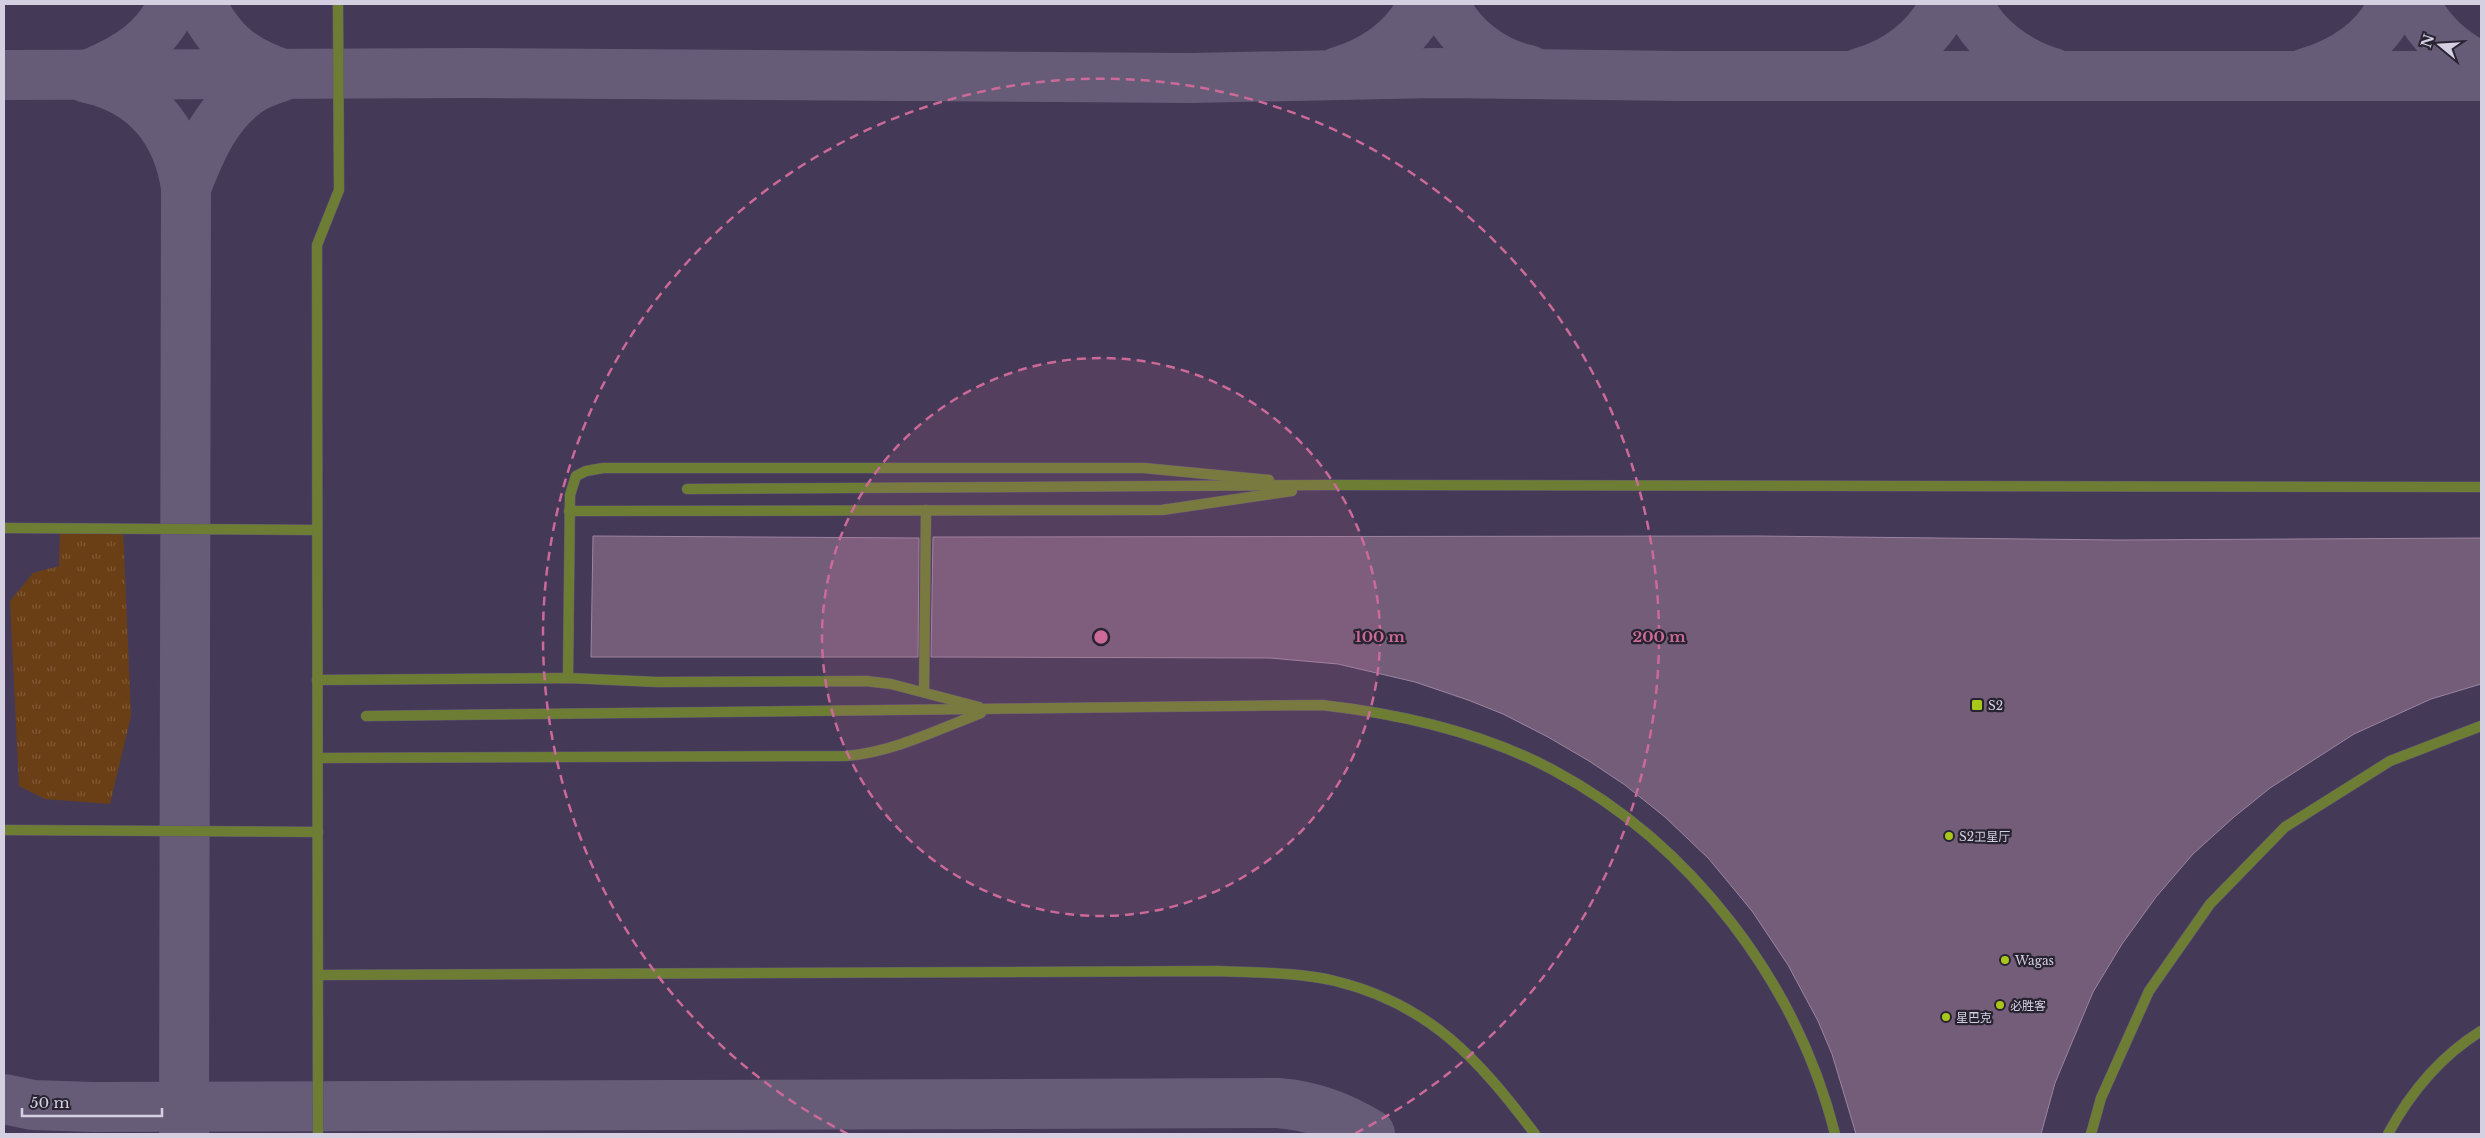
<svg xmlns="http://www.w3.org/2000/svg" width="2485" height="1138" viewBox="0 0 2485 1138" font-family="'Libre Baskerville','Noto Sans SC',serif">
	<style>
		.grass { fill: url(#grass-tufts) }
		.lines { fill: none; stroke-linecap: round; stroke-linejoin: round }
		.taxiway { stroke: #665c78; stroke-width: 50 }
		.building { fill: #745d79; stroke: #9c84a2 }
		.lane-casing { stroke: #615773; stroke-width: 11 }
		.lane { stroke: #6d7d34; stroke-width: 10 }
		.ring { fill: none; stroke: #cb6a98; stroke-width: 2.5; stroke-dasharray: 9 6 }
		.poi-dot { fill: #a9c71a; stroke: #282331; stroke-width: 2 }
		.labels { text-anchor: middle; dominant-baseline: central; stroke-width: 4.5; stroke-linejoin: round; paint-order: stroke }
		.poi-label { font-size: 12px; fill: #d5cfe2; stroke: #282331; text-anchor: start }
		.centre { fill: #cb6a98; stroke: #282331; stroke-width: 2.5 }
		.ring-label { font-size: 15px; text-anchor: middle; font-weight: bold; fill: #cb6a98; stroke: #282331; stroke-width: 4.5; stroke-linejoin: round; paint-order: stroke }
	</style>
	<defs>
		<pattern id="grass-tufts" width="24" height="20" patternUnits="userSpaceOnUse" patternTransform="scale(1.25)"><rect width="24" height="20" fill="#6b3f15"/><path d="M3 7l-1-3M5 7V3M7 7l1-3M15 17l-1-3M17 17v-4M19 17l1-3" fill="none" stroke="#7f5a37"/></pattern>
	</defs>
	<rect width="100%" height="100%" fill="#443957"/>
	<path class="grass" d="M60,529H123L131,716L110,804L45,799L19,786L10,601L33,573L59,566Z"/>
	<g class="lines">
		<g class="taxiway">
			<path d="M1445,4C1459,37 1493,63 1529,70"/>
			<path d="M1969,4C1982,38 2019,63 2053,73"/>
			<path d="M2415,4C2431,34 2451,52 2481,67"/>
			<path d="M1338,72C1375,61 1406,39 1423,4"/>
			<path d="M1860,73C1897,63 1928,39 1945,4"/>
			<path d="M2306,73C2341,63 2379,40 2392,4"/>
			<path d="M90,74C127,59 156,41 173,4"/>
			<path d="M4,75L472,73L1191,78L1436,73L1681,76H2481"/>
			<path d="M87,78C145,90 178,131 186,188L184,1134"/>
			<path d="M186,188C200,151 217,110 253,88C263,82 275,79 285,75C243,61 221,44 201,4"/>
			<path d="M4,1099L33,1105L93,1107L1278,1103C1313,1106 1340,1116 1370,1134"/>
		</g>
	</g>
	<g class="building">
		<path d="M593,536L919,538L918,657H591Z"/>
		<path d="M1757,536L2117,540L2481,538V684L2431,699L2354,734L2270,788L2234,817L2193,854L2156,897L2122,944L2093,992L2055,1083L2041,1134H1856L1832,1054L1818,1021L1788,965L1752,911L1709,859L1665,817L1625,785L1589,761L1548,737L1503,714L1468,700L1415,682L1338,664L1270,658L931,657L933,537Z"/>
	</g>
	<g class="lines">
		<defs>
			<g id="lane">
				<path d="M687,489L1328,485L2481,487"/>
				<path d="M569,511L1162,510L1292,491"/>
				<path d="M4,528L317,530"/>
				<path d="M568,678L570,495L576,476L586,471L603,468H1144L1269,480"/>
				<path d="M317,680L568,678L657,682L866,681L891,684L979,707"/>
				<path d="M924,692L926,510"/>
				<path d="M366,716L1322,705C1401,714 1482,732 1553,770C1692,844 1797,983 1835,1134"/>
				<path d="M318,758L846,756C893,752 937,730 981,713"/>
				<path d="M4,830L318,832"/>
				<path d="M318,975L1218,971C1256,973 1297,972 1335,981C1430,1004 1479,1060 1535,1134"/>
				<path d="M318,1134L317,245L339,190L338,4"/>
				<path d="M2091,1134L2101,1098L2149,991L2210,904L2285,827L2390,761L2481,726"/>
				<path d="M2388,1134C2410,1093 2441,1056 2481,1031"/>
			</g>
		</defs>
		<use href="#lane" class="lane-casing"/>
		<use href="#lane" class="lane"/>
	</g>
	<circle cx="1101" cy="637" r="279" fill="#cb6a98" fill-opacity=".12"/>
	<g class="ring">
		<circle cx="1101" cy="637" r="279"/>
		<path d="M848 1134A558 558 0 1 1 1354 1134"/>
	</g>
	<g class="poi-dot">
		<rect x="1971" y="699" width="12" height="12" rx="2.5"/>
		<circle cx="1949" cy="836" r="5"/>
		<circle cx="2005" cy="960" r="5"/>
		<circle cx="2000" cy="1005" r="5"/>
		<circle cx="1946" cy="1017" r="5"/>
	</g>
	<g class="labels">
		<g class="poi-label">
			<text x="1988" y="705">S2</text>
			<text x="1959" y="836">S2卫星厅</text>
			<text x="2015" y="960">Wagas</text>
			<text x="2010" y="1005">必胜客</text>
			<text x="1956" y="1017">星巴克</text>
		</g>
	</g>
	<circle cx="1101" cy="637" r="8" class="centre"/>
	<g class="ring-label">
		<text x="1380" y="642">100 m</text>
		<text x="1659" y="642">200 m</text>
	</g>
	<rect width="2485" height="1138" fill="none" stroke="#d5cfe2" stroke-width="10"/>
	<g transform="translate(2440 45) rotate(288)" stroke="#282331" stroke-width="4" paint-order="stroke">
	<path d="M0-4L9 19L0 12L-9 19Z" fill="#d5cfe2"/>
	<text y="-8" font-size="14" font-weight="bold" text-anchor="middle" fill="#d5cfe2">N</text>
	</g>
	<path d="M22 1108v8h140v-8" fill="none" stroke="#d5cfe2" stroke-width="2.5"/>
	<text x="30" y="1108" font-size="15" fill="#d5cfe2" stroke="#282331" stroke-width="4" paint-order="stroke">50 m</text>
</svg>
